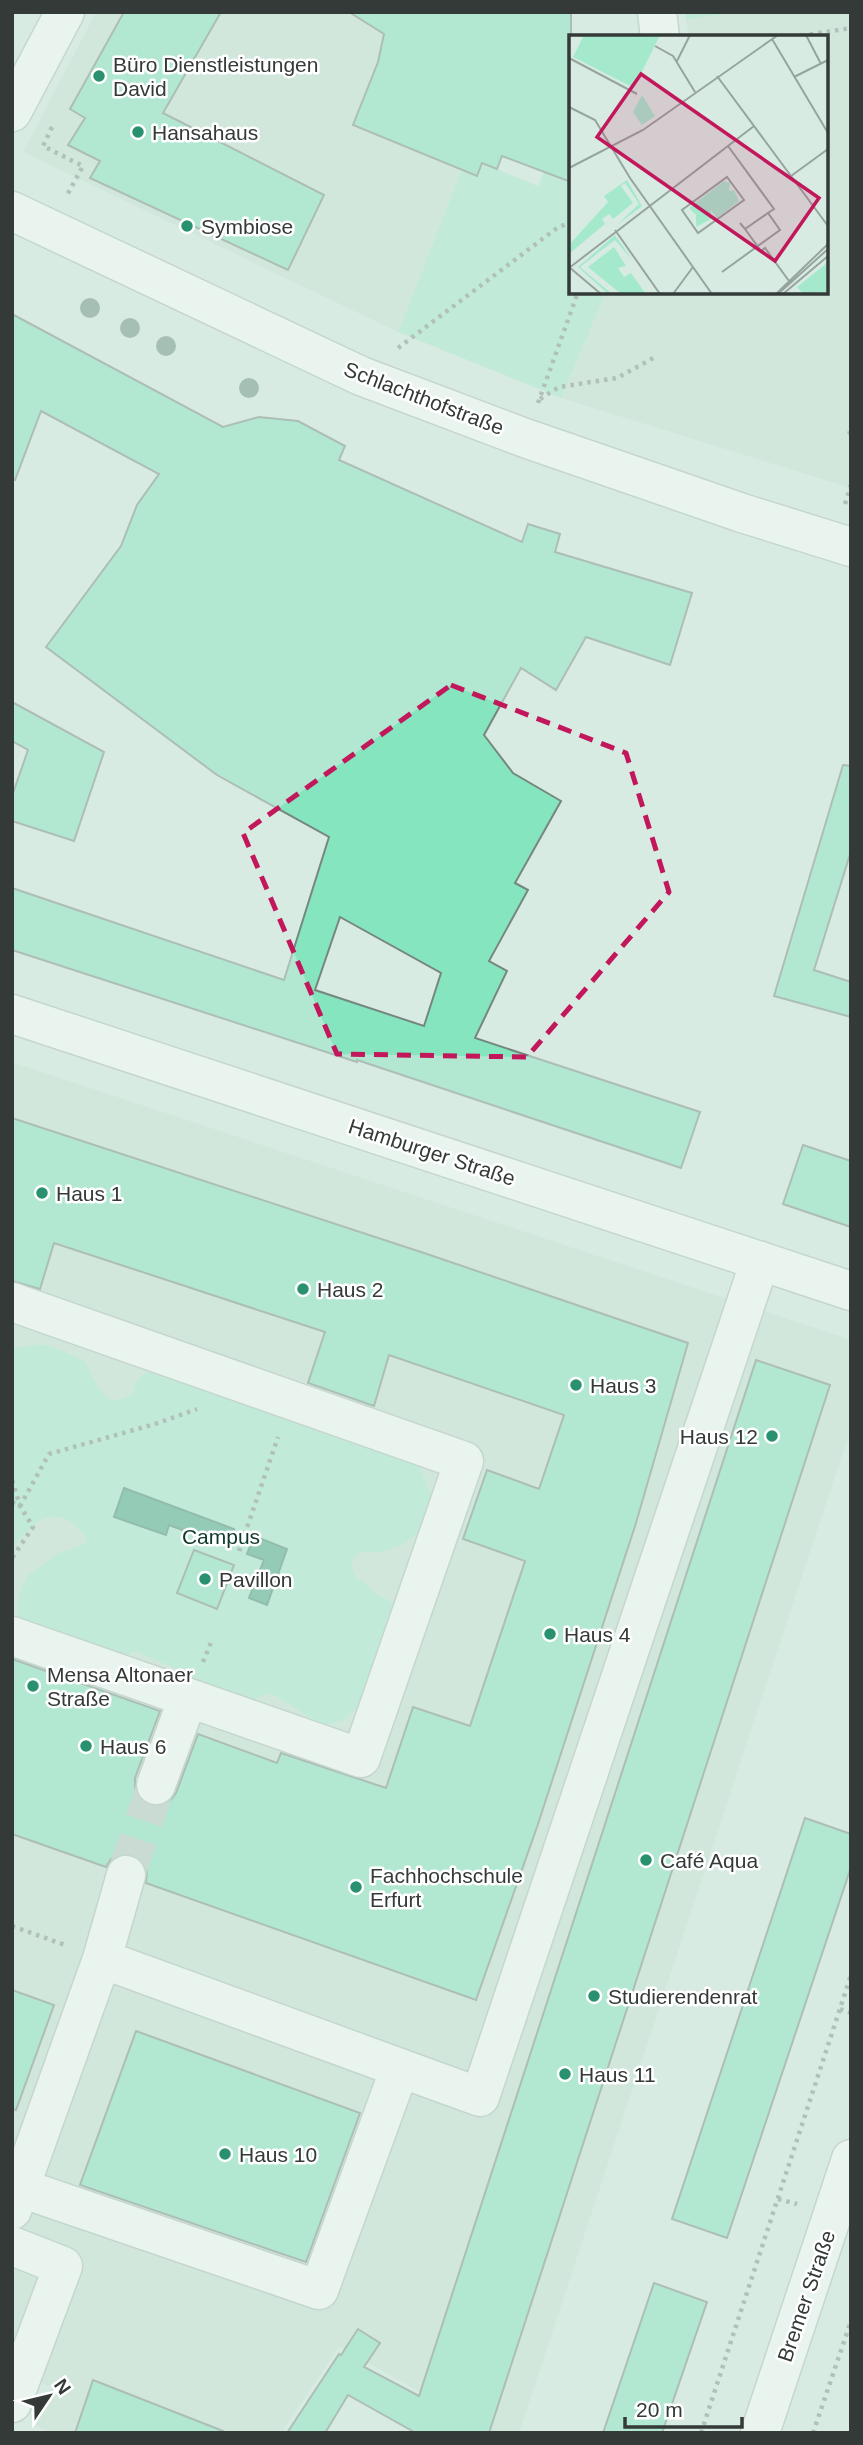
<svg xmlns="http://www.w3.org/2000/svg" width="863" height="2445" viewBox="0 0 863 2445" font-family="Helvetica,sans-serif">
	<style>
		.built { fill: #c7e2d5 }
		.green { fill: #a5e9cd }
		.water { fill: #41a481; stroke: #3d846b; stroke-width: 2 }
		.building { fill: #84e5bf; stroke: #76877f; stroke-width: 2; fill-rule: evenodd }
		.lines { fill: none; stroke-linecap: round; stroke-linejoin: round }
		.minor-tunnel { stroke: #b7c8c0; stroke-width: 38; stroke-dasharray: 38 19; stroke-linecap: butt }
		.minor-casing { stroke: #acbdb5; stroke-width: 41 }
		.path { stroke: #818e88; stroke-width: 4.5; stroke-dasharray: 3.5 5; stroke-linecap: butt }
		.minor { stroke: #fff; stroke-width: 38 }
		.tree { fill: #698a7d }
		.marked { fill: none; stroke: #c2185b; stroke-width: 5; stroke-dasharray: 14 9; stroke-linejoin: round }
		.poi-dot { fill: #29916f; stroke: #fff; stroke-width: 2.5 }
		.labels { text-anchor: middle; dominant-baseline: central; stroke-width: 5; stroke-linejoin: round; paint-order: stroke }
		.poi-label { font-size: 21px; fill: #333a37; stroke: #fff; text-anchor: start }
		.street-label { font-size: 21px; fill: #333a37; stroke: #fff }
		.park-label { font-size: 21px; fill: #0e3a2b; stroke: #fff }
		.inset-road { fill: none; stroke: #96a49e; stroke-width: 2 }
		.view { fill: #c2185b; fill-opacity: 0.15; stroke: #c2185b; stroke-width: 3.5 }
		.inset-edge { fill: none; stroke: #333a37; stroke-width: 3.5 }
	</style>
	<rect width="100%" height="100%" fill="#d8ebe2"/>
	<g class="built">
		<path d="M96,12H481L462,170L398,332L23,152Z"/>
		<path d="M736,12H851V488L561,398L606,292H826V37H689L686,20Z"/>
		<path d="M12,1062L851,1340V1428L519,2433H494L339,2347L281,2433H53L35,2426L51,2387L12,2371Z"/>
	</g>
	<g class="green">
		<path d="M685,12H736L686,20Z"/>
		<path d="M482,163L538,186L544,172L571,180V292H606L561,398L398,332L462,170L476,176Z"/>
		<path d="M37,1345H48L85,1361C97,1381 103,1416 134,1392L136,1381L146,1373L157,1372L406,1455L420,1468L432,1497L423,1527L414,1536L404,1544L382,1552H361L354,1557L351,1567L356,1578C370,1584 366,1586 375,1593C383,1599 386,1597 395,1607L369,1696L343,1720L329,1724L319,1723L274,1695L265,1694L255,1700L244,1699L136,1651L112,1660L52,1628L35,1629L24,1625L19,1617L17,1607L19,1595L27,1576L57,1554L84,1544L87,1538C57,1500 35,1517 12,1550V1348Z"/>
	</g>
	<g class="water">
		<path d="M124,1488L234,1529L228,1547L169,1525L166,1535L114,1517Z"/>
		<path d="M254,1536L287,1549L267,1605L249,1598L264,1560L247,1554Z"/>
	</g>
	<g class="building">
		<path d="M124,12H221L163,113L324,195L288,270L90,178L100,161L68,145L85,118L70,109Z"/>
		<path d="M349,12H571V182L502,156L497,169L482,163L477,176L353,125L378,62L384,34Z"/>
		<path d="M12,314L223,427L259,417L298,421L345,446L339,460L522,542L528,524L560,534L555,552L692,593L670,665L586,637L556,690L521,668L484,735L513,773L561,801L515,883L528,890L489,961L507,971L475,1038L700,1112L681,1168L357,1060V1062L12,950V888L284,980L329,837L217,775L46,647L121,546L137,505L159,474L41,411L15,480L12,479ZM340,917L441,973L424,1026L315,990Z"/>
		<path d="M12,702L104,752L74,841L12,821V796L28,750L12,741Z"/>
		<path d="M843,765L851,766V851L814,970L851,982V1017L774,996Z"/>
		<path d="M12,1118L424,1253L688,1343L636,1523L537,1827L476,2000L146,1883L147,1869L141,1859L133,1854H120L111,1859L106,1867L12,1834V1659L160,1711L135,1778V1789L139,1798L149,1806H160L170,1801L176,1793L198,1734L277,1763L281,1753L386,1788L413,1707L470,1726L525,1561L463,1539L487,1470L539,1489L564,1415L389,1355L374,1406L308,1383L325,1332L54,1243L40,1289L12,1281Z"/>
		<path d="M803,1145L851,1161V1227L783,1204Z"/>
		<path d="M756,1360L830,1385L489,2433H416L348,2395L325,2433H287L339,2354L341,2355L358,2329L380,2343L364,2367L419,2396Z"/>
		<path d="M194,1550L234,1565L217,1609L177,1593Z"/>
		<path d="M805,1818L851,1834V1867L727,2238L672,2219Z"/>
		<path d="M12,1990L54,2005L16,2110L12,2109Z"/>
		<path d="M136,2031L360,2113L306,2262L80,2185Z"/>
		<path d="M654,2283L707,2302L662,2433H603Z"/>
		<path d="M93,2380L223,2431V2433H75Z"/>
	</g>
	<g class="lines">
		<path class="minor-tunnel" d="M126,1875L156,1785"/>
		<defs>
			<g id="minor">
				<path d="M657,12L660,37"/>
				<path d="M12,112L65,12"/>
				<path d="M12,211L361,376L525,438L742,513L851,547"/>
				<path d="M12,1014L851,1291"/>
				<path d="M12,1302L464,1461L361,1758L12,1636"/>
				<path d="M156,1785L188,1698"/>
				<path d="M400,2068L480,2097L760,1261"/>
				<path d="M12,2185L319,2290L400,2068L102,1959L126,1875"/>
				<path d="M12,2210L102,1959"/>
				<path d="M12,2246L63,2266L12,2403"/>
				<path d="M760,2433L851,2159"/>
			</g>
		</defs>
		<use href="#minor" class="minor-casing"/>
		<g class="path">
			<path d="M793,37L851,28"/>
			<path d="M52,127L43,146L83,166L67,195"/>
			<path d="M398,348L557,228L571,222"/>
			<path d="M540,399L559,387L617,378L657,356"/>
			<path d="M538,403L578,292"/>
			<path d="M849,431L851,436"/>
			<path d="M845,504L851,485"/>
			<path d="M12,1480L20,1506L33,1527L12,1558"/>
			<path d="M12,1502L20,1506L49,1454L155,1424L197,1409"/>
			<path d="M239,1551L278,1437"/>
			<path d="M203,1662L212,1640"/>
			<path d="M12,1926L65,1945"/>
			<path d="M840,2009L851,2013"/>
			<path d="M778,2199L797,2204"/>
			<path d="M701,2433L851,1975"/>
			<path d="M813,2433L851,2321"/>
		</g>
		<use href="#minor" class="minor"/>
	</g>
	<g class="tree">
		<circle cx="90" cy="308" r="10"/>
		<circle cx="130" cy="328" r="10"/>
		<circle cx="166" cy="346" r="10"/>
		<circle cx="249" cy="388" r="10"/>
	</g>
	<path d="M0 0H863V2445H0ZM451,685L626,753L669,892L527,1057L337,1054L243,833Z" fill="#d8ebe2" fill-opacity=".55" fill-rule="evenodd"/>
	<path class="marked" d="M451,685L626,753L669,892L527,1057L337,1054L243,833Z"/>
	<g class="poi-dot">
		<circle cx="99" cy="76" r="7"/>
		<circle cx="138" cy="132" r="7"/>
		<circle cx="187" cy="226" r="7"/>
		<circle cx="42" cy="1193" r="7"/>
		<circle cx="303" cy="1289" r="7"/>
		<circle cx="576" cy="1385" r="7"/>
		<circle cx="772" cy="1436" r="7"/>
		<circle cx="205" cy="1579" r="7"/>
		<circle cx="550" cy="1634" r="7"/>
		<circle cx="33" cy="1686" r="7"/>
		<circle cx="86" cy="1746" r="7"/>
		<circle cx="646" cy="1860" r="7"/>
		<circle cx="356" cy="1887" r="7"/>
		<circle cx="594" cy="1996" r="7"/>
		<circle cx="565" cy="2074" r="7"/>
		<circle cx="225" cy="2154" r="7"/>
	</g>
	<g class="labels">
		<g class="poi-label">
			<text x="113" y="64">Büro Dienstleistungen<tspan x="113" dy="24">David</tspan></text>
			<text x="152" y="132">Hansahaus</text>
			<text x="201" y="226">Symbiose</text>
			<text x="56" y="1193">Haus 1</text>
			<text x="317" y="1289">Haus 2</text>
			<text x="590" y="1385">Haus 3</text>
			<text x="758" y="1436" text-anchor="end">Haus 12</text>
			<text x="219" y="1579">Pavillon</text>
			<text x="564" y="1634">Haus 4</text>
			<text x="47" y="1674">Mensa Altonaer<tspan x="47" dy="24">Straße</tspan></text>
			<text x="100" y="1746">Haus 6</text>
			<text x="660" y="1860">Café Aqua</text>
			<text x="370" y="1875">Fachhochschule<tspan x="370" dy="24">Erfurt</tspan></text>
			<text x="608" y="1996">Studierendenrat</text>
			<text x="579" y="2074">Haus 11</text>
			<text x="239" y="2154">Haus 10</text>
		</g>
		<g class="street-label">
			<text transform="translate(424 398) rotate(21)">Schlachthofstraße</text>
			<text transform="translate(432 1152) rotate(18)">Hamburger Straße</text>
			<text transform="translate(806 2296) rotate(-71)">Bremer Straße</text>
		</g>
		<g class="park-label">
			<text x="221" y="1536">Campus</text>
		</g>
	</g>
	<g transform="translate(569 35)">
		<rect width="259" height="259" fill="#d8ebe2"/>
		<path d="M15,0H91L65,53L4,22ZM73,60L86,81L73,90L64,77ZM58,145L73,171L48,190L70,169L56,148L52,151L64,168L44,184L40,179L33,184L36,189L1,218L0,210L39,167L35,161ZM155,146L161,148L160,156L165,155L170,166L148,183L142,175V184L127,192V180L120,173ZM46,200L64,226L46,205L11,232L43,259H39L9,232ZM45,212L57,231L49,233L55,242L62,238L77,259H52L19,232ZM259,227V257L234,259L228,252Z" fill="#a5e9cd"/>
		<path class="inset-road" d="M237,0L252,29M203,4L259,98M86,11L104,21L126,57M0,23L68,59M108,26L121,0M148,41L259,191M225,42L259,25M0,72L26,85L61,143L143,259M159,111L205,174L199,178M0,133L74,95L209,0M222,141L259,114M158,142L175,165L129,198L113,175ZM176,194L192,216L196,213L220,246M46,195L91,259M0,232L32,259M0,233L185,91M153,237L211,195L199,178L176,194L171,188M104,259L124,232M207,259L259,209M209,259L259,214M214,259L259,221"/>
		<path class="view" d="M72,39L250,163L206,226L28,102Z"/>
		<rect width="259" height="259" class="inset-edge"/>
	</g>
	<rect width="863" height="2445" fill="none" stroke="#333a37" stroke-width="28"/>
	<g transform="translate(49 2396) rotate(55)" stroke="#ffffff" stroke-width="5" paint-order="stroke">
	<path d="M0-5L12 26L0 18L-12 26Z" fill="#333a37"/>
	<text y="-10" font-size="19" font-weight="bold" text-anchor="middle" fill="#333a37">N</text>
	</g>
	<path d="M625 2417v10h117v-10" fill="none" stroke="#333a37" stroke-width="3.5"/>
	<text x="636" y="2417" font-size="21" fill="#333a37" stroke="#ffffff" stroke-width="5" paint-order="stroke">20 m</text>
</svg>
